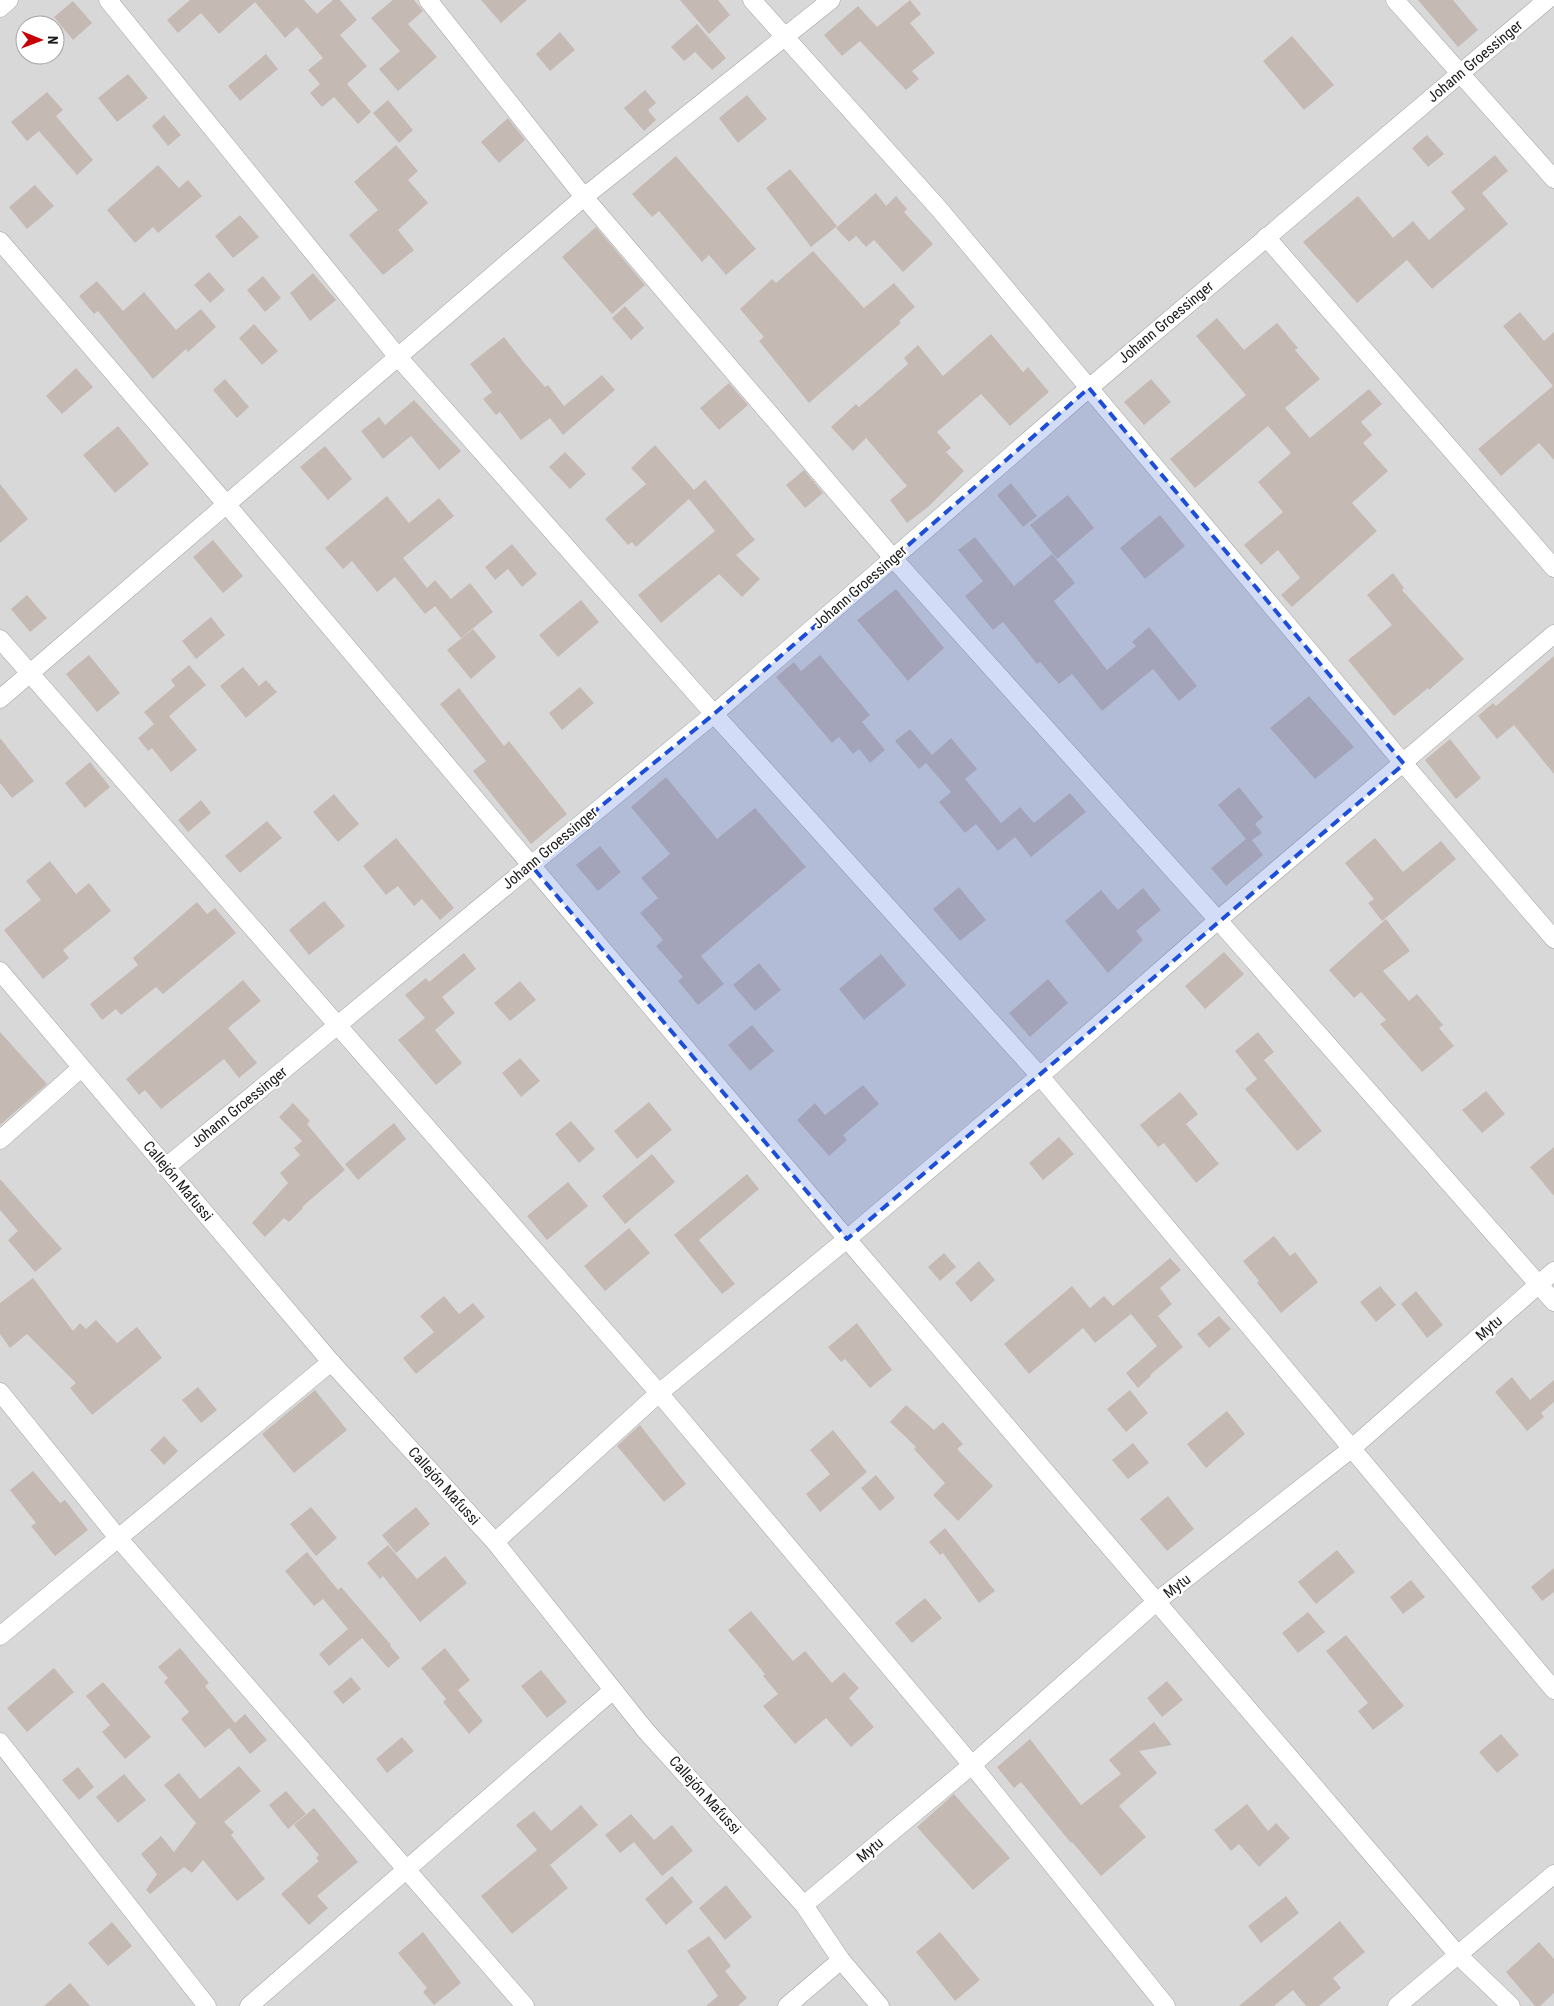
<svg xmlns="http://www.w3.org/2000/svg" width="1554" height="2006" viewBox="0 0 1554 2006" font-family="'Roboto Condensed',sans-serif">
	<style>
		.residential { fill: #d9d8d8; fill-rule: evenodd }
		.building { fill: #c5bab3 }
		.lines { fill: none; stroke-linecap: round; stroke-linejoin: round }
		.street-casing { stroke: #a2a2a2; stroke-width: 19 }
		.street { stroke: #fff; stroke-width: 18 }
		.marked { fill: #1d4ed8; fill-opacity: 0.2; stroke: #1d4ed8; stroke-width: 4; stroke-dasharray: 10 6; stroke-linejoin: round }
		.labels { text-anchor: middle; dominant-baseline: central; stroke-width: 4.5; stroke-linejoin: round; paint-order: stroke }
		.street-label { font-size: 15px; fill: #1b1b1b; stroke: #fff }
	</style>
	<rect width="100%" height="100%" fill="#eee9e0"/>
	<path class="residential" d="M0,0H1554V2006H0ZM25,25H55V55H25Z"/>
	<g class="building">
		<path d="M190,0H304L317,14L333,0H340L357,20L340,35L367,66L347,84L371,112L358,124L334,97L322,107L310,93L320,84L308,70L323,58L297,27L285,38L255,2L219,34L201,13L178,33L167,20Z"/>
		<path d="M393,0H414L419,6L423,11L408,24L437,57L398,91L379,69L400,51L371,18Z"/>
		<path d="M481,0H527L501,23Z"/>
		<path d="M680,0H718L730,15L709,34Z"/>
		<path d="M910,0L921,14L910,23L935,53L912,71L919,79L906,90L860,41L842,56L824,35L858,6L877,27Z"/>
		<path d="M1418,0H1453L1478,30L1458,47Z"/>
		<path d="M73,1L92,23L73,40L54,17Z"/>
		<path d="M697,24L726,58L712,70L695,52L684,61L671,47Z"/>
		<path d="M560,32L575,50L550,71L536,54Z"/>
		<path d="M1292,36L1334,85L1304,110L1263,61Z"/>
		<path d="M266,54L278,69L240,101L228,86Z"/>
		<path d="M128,74L148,98L117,122L98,98Z"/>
		<path d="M645,90L656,103L648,110L656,120L644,131L624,108Z"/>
		<path d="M47,92L63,110L56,116L93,160L77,175L39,131L27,141L11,122Z"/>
		<path d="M747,95L767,119L738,143L719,118Z"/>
		<path d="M388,100L413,130L399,143L373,113Z"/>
		<path d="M164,115L181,135L168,146L152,126Z"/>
		<path d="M508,118L525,140L499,163L481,142Z"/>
		<path d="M1427,135L1444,154L1428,167L1412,148Z"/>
		<path d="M396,145L418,171L408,180L428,203L398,230L414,250L383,275L349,235L378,210L354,182Z"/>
		<path d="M1495,155L1508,171L1482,193L1508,224L1432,289L1407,260L1357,303L1303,242L1358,196L1393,238L1413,221L1429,240L1465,209L1451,192Z"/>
		<path d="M676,156L756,249L726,275L709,255L702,262L659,211L652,217L632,194Z"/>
		<path d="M158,165L179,188L188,180L202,196L158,233L153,227L135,243L107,210Z"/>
		<path d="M790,169L837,226L811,247L766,188Z"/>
		<path d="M35,185L54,206L27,229L9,207Z"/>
		<path d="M876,193L886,206L896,196L907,209L904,212L933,244L903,272L874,240L866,247L856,236L849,242L836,228Z"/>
		<path d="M240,215L259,237L233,258L215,236Z"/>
		<path d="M596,227L645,285L612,314L562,257Z"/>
		<path d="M813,251L864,308L894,283L915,307L899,321L901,323L809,403L759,341L764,337L740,309L772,279L776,283Z"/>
		<path d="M209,272L225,290L210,303L194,285Z"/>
		<path d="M313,273L336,300L310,321L290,293Z"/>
		<path d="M263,276L281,298L265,312L247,290Z"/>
		<path d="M97,281L123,311L144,292L176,330L201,309L216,327L188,352L186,349L153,379L98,311L94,314L79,296Z"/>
		<path d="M625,306L644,328L631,340L612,318Z"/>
		<path d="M1520,312L1544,341L1554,332V460L1539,443L1501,476L1478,449L1553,386L1503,326Z"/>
		<path d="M1217,318L1244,350L1277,323L1298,348L1295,350L1320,379L1285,408L1310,438L1369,389L1382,404L1361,422L1372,435L1363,443L1388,471L1352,503L1377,531L1292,607L1281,595L1300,578L1278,550L1261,565L1244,545L1283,512L1258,482L1291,453L1268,426L1195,488L1170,459L1246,395L1196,336Z"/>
		<path d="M254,324L278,351L262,365L239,338Z"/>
		<path d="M991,334L1023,372L1028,367L1049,392L1010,426L981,394L937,432L951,448L946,452L964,471L928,507L907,523L890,500L907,486L866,438L853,451L831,427L856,404L859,407L908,364L904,358L918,345L943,376Z"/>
		<path d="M504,337L525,364L545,387L548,385L564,406L602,375L615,390L563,435L550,418L521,440L500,412L496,415L483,399L492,392L470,364Z"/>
		<path d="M76,368L93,387L62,414L46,396Z"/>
		<path d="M225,379L249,407L237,418L213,390Z"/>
		<path d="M1151,379L1171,402L1144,425L1124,402Z"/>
		<path d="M729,383L748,405L719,430L700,408Z"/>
		<path d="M414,400L461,451L439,470L411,436L383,459L361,431L379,417L385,425Z"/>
		<path d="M118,426L149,464L115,493L83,455Z"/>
		<path d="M655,445L694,490L705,480L755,540L736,555L760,579L742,597L719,574L661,623L638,595L715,531L689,499L636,547L632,542L628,545L605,519L646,484L631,468Z"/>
		<path d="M325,446L352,479L328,500L300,467Z"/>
		<path d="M565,452L586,474L570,489L549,467Z"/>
		<path d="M804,470L823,493L805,508L786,485Z"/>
		<path d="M1011,483L1037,516L1023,527L997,495Z"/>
		<path d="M0,484L28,519L0,543Z"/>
		<path d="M1068,495L1094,528L1057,559L1030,525Z"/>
		<path d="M387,496L409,523L439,498L454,516L403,558L427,588L435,580L451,599L470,583L493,612L461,638L435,606L425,614L395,577L377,592L352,561L343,569L325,548Z"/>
		<path d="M1160,515L1185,546L1145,579L1120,548Z"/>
		<path d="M975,537L1014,586L1052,554L1075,583L1054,601L1107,670L1136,646L1132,642L1149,627L1197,686L1179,701L1153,669L1102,711L1072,674L1059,684L1040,662L1037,664L1003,622L993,630L965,596L983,581L958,550Z"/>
		<path d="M213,540L243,576L223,593L193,557Z"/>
		<path d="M512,544L537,574L522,587L508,569L495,580L485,567Z"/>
		<path d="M1393,573L1404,588L1402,590L1464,659L1429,690L1428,688L1394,716L1348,660L1392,625L1367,595Z"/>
		<path d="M896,589L944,648L908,681L857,620Z"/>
		<path d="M27,595L47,618L30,632L11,609Z"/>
		<path d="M581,600L599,622L558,657L539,635Z"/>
		<path d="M211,617L225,635L196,659L182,641Z"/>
		<path d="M473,629L496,657L471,679L447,650Z"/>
		<path d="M89,655L120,693L97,712L66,674Z"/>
		<path d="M820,655L870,715L862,722L885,750L870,763L859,749L853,754L839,737L832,743L776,677L794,662L801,671Z"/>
		<path d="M1554,656V774L1514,725L1497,739L1478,716L1493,703L1496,706Z"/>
		<path d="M189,665L206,685L169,716L197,750L171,772L152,748L148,751L138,738L154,724L144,712L175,686L171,680Z"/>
		<path d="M243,667L259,686L266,680L277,692L246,718L220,686Z"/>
		<path d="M580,687L594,703L562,730L549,713Z"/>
		<path d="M459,688L504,746L509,741L567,814L531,844L473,771L486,761L440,704Z"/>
		<path d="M1309,696L1354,747L1315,779L1270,728Z"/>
		<path d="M910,729L932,755L951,738L977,769L965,779L1001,823L1020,807L1034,823L1070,793L1086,812L1031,857L1015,837L998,851L976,824L965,833L939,802L951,792L926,763L919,769L895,741Z"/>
		<path d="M0,738L34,781L12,798L0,783Z"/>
		<path d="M1450,739L1481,778L1456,799L1425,760Z"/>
		<path d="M90,762L110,787L85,808L65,783Z"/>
		<path d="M666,777L717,839L755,808L806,867L701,956L724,984L698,1005L678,981L683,977L656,946L663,940L640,913L658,898L641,878L670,854L631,807Z"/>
		<path d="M1239,787L1263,817L1255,824L1262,833L1252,840L1263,855L1226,886L1211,868L1246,839L1218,805Z"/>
		<path d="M334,794L359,824L338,842L313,812Z"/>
		<path d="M201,800L211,813L188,832L178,820Z"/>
		<path d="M267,821L282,838L240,873L225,856Z"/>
		<path d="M396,838L454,908L440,920L422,899L414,906L398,886L386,895L363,866Z"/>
		<path d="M1375,838L1403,872L1441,841L1456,859L1382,921L1368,903L1374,899L1345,863Z"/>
		<path d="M600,846L621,872L598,891L576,865Z"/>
		<path d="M50,861L76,894L89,883L111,911L63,950L69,958L43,979L4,930L41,900L26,881Z"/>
		<path d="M959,887L986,920L960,941L933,909Z"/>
		<path d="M1143,888L1161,910L1136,931L1143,940L1108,973L1065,921L1101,890L1118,910Z"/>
		<path d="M324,901L345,926L309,955L289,930Z"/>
		<path d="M197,902L207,914L215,908L236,933L163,994L156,987L121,1015L116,1009L102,1020L90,1004L138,965L133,958Z"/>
		<path d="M1386,919L1410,951L1383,971L1409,1001L1417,994L1443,1025L1439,1028L1454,1046L1422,1072L1380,1024L1386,1020L1361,992L1354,998L1329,970Z"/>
		<path d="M1224,952L1244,974L1205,1009L1185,986Z"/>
		<path d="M464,953L476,969L442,997L455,1013L435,1030L462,1063L436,1085L398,1040L425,1018L405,995L426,978L429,982Z"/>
		<path d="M881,954L906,985L864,1020L839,989Z"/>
		<path d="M759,963L781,990L755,1011L733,985Z"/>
		<path d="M1048,979L1068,1003L1030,1037L1009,1013Z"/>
		<path d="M243,980L261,1001L228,1028L257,1063L239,1078L224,1059L161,1109L145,1090L139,1095L126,1079Z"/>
		<path d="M520,981L536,1000L510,1021L494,1003Z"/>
		<path d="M752,1025L774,1051L750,1071L728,1045Z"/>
		<path d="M0,1032L47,1084L0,1125Z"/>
		<path d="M1258,1032L1274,1052L1264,1060L1322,1131L1297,1151L1245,1089L1257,1079L1235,1051Z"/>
		<path d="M520,1058L540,1081L521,1097L502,1073Z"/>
		<path d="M863,1085L879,1104L843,1135L847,1140L829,1156L797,1120L815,1103L825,1115Z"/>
		<path d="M1486,1091L1505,1114L1482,1133L1462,1110Z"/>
		<path d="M1180,1092L1198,1114L1186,1124L1219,1164L1196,1183L1164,1143L1158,1147L1140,1125Z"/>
		<path d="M649,1102L672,1130L637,1159L614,1131Z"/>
		<path d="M293,1103L310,1121L307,1124L345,1170L302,1207L303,1208L289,1222L284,1218L265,1237L252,1223L288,1183L280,1173L300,1155L294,1148L302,1141L279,1117Z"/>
		<path d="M571,1121L595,1149L579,1163L555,1134Z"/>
		<path d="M394,1123L406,1139L358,1180L345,1164Z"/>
		<path d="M1059,1137L1074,1154L1043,1180L1029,1163Z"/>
		<path d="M1554,1147V1196L1530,1167Z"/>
		<path d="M652,1154L675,1182L625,1224L602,1196Z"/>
		<path d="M747,1174L759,1189L699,1240L735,1284L722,1294L674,1235Z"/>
		<path d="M0,1179L62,1249L35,1272L8,1240L18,1231L0,1210Z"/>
		<path d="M568,1182L588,1206L547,1240L527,1216Z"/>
		<path d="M629,1228L650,1253L605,1291L584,1266Z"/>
		<path d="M1274,1236L1290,1256L1295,1252L1318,1282L1281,1313L1257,1283L1259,1281L1243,1261Z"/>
		<path d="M944,1253L956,1267L940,1281L928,1267Z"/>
		<path d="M1170,1258L1181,1270L1160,1288L1172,1304L1158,1316L1183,1347L1150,1375L1151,1376L1138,1388L1126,1373L1157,1346L1131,1314L1095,1343L1083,1328L1029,1374L1004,1344L1072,1286L1090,1308L1104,1296L1113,1306Z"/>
		<path d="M979,1261L995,1280L971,1302L955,1283Z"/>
		<path d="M33,1278L73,1331L80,1323L86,1329L96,1320L117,1343L137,1327L162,1358L92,1415L70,1388L76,1383L27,1334L10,1348L0,1334V1303Z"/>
		<path d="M1380,1286L1396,1305L1376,1322L1360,1302Z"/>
		<path d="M1416,1291L1443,1325L1427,1338L1401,1304Z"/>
		<path d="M444,1296L459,1314L473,1303L485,1317L416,1374L403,1358L434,1332L420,1316Z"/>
		<path d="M1219,1316L1231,1329L1209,1348L1197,1334Z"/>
		<path d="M857,1323L892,1370L870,1388L845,1359L841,1362L828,1347Z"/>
		<path d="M1512,1377L1530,1400L1554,1380V1402L1541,1413L1544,1417L1527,1431L1495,1392Z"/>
		<path d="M198,1387L217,1410L201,1423L182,1400Z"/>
		<path d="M315,1390L347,1430L294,1473L262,1434Z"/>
		<path d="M1130,1390L1148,1413L1126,1432L1107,1409Z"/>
		<path d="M906,1405L934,1430L943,1422L963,1444L957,1449L993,1486L958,1521L933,1495L945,1483L914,1449L916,1447L890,1422Z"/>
		<path d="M1227,1411L1245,1434L1206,1468L1187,1444Z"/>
		<path d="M640,1425L686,1484L664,1502L617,1446Z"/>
		<path d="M833,1430L867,1472L820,1512L806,1494L830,1474L810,1450Z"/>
		<path d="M164,1436L178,1451L164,1465L150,1450Z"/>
		<path d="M1133,1443L1149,1463L1128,1479L1112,1460Z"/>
		<path d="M33,1471L60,1503L65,1500L88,1530L55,1556L31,1526L36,1523L10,1490Z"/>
		<path d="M876,1475L895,1498L880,1511L861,1488Z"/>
		<path d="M1168,1496L1194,1529L1167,1551L1140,1519Z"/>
		<path d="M311,1507L337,1538L316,1556L290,1524Z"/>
		<path d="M416,1507L430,1524L396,1553L382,1535Z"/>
		<path d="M945,1528L995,1591L979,1603L943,1553L940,1555L929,1542Z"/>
		<path d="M388,1545L417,1579L445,1556L467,1583L420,1622L383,1576L380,1579L367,1563Z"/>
		<path d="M1337,1550L1355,1572L1316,1604L1298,1582Z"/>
		<path d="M307,1552L338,1590L341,1587L391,1645L390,1646L400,1658L388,1668L362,1638L329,1666L319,1654L348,1629L323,1599L314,1606L285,1571Z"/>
		<path d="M1554,1568V1592L1542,1601L1531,1587Z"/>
		<path d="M1411,1580L1425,1597L1403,1614L1390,1597Z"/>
		<path d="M925,1598L942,1618L912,1643L895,1623Z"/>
		<path d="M751,1611L793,1661L805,1651L832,1683L844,1672L859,1688L849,1698L874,1727L851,1747L826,1718L795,1744L763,1706L778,1694L763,1676L765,1674L728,1630Z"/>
		<path d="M1308,1612L1325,1632L1298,1653L1282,1633Z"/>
		<path d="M1346,1635L1404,1706L1373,1730L1358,1711L1368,1703L1326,1651Z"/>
		<path d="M180,1648L209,1683L205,1686L235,1723L245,1714L267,1740L250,1754L229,1728L234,1724L205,1748L181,1719L189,1712L164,1682L168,1678L158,1667Z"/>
		<path d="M445,1648L470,1680L458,1690L483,1721L469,1734L443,1702L446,1699L421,1668Z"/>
		<path d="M54,1668L74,1692L27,1732L7,1708Z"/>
		<path d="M541,1670L567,1702L547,1718L521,1686Z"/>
		<path d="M351,1677L361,1689L343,1704L333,1692Z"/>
		<path d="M1167,1681L1183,1700L1162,1717L1147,1698Z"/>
		<path d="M103,1682L151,1737L125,1759L102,1732L110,1725L86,1696Z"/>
		<path d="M1154,1722L1172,1745L1139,1751L1157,1773L1119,1806L1146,1837L1101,1876L1072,1842L1071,1843L1021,1782L1014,1788L997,1767L1030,1739L1081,1805L1121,1774L1109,1760Z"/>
		<path d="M1501,1734L1519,1755L1497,1773L1479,1752Z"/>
		<path d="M402,1737L414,1751L387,1773L376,1759Z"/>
		<path d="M239,1766L261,1791L224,1822L234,1832L231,1835L265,1879L237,1901L203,1860L192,1873L184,1867L150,1894L146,1890L157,1874L141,1854L161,1836L174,1852L196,1823L164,1785L179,1773L200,1799Z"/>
		<path d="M78,1767L94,1787L79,1800L62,1780Z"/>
		<path d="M124,1774L146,1800L118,1823L96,1797Z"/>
		<path d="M286,1791L306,1814L288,1829L269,1805Z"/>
		<path d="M954,1794L1010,1858L973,1890L917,1827Z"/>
		<path d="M1247,1804L1268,1831L1276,1823L1290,1838L1259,1867L1239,1844L1231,1851L1214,1830Z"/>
		<path d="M581,1805L598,1825L550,1865L568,1888L512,1934L481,1896L537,1850L516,1825L534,1811L551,1831Z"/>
		<path d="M314,1808L358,1862L317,1896L328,1908L309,1925L281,1894L319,1861L316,1858L319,1855L294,1825Z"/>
		<path d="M631,1814L654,1840L672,1825L693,1851L662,1876L634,1842L620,1853L605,1835Z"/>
		<path d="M672,1876L693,1902L666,1925L645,1899Z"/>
		<path d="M726,1885L752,1917L725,1940L699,1908Z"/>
		<path d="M1286,1896L1299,1913L1261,1943L1248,1926Z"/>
		<path d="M1340,1921L1365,1952L1333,1978L1341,1988L1319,2006H1306L1293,1990L1274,2006H1239Z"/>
		<path d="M112,1922L132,1946L108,1966L88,1943Z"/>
		<path d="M423,1932L461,1983L434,2005L423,1992L427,1988L398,1953Z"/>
		<path d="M940,1932L980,1980L955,2001L916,1952Z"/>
		<path d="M709,1936L731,1966L725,1971L747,1998L738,2006H706L718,1996L687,1951Z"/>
		<path d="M1539,1942L1554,1959V1993L1540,2006H1535L1506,1972Z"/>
		<path d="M70,1983L90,2006H44Z"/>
	</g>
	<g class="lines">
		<defs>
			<g id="street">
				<path d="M108,0L398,357L714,714L1040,1076L1554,1690"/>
				<path d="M428,0L584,197L893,558L1218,920L1554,1302"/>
				<path d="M752,0L940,210L1404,764L1554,939"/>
				<path d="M1395,0L1554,179"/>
				<path d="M0,8L9,0"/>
				<path d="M1266,237L1554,568"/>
				<path d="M0,241L227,505L847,1239L1458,1955L1511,2006"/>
				<path d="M0,639L659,1393L972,1765L1166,2006"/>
				<path d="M0,699L584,197L831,0"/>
				<path d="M0,971L331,1362L495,1542L646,1731L804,1905L841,1960L880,2006"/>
				<path d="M0,1140L81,1068"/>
				<path d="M166,1167L714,714L1089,388L1547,0"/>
				<path d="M0,1392L119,1539L525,2006"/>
				<path d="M495,1542L659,1393L847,1239L1040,1076L1218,920L1554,634"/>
				<path d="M0,1636L331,1362"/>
				<path d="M0,1742L207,2006"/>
				<path d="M804,1905L972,1765L1156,1602L1351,1449L1554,1271"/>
				<path d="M249,2006L612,1691"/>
				<path d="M787,2006L841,1960"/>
				<path d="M1397,2006L1554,1874"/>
			</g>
		</defs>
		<use href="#street" class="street-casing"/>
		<use href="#street" class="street"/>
	</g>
	<path class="marked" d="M1089,388L1404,764L847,1239L530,864L714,714Z"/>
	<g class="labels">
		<g class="street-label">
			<text transform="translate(1475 61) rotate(-40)">Johann Groessinger</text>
			<text transform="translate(1166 322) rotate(-40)">Johann Groessinger</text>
			<text transform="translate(860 587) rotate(-41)">Johann Groessinger</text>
			<text transform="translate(550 848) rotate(-40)">Johann Groessinger</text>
			<text transform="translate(239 1107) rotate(-39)">Johann Groessinger</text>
			<text transform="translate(178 1181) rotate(50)">Callejón Mafussi</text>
			<text transform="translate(1489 1328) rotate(-41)">Mytu</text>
			<text transform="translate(444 1486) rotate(48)">Callejón Mafussi</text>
			<text transform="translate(1177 1586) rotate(-38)">Mytu</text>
			<text transform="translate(705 1795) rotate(48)">Callejón Mafussi</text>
			<text transform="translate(870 1850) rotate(-40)">Mytu</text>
		</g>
	</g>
	<g transform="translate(40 40) rotate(91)"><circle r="24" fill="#ffffff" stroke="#a4a4a4"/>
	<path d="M0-4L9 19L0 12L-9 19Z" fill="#c70006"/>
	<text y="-8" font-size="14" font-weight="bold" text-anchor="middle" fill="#1b1b1b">N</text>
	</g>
</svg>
